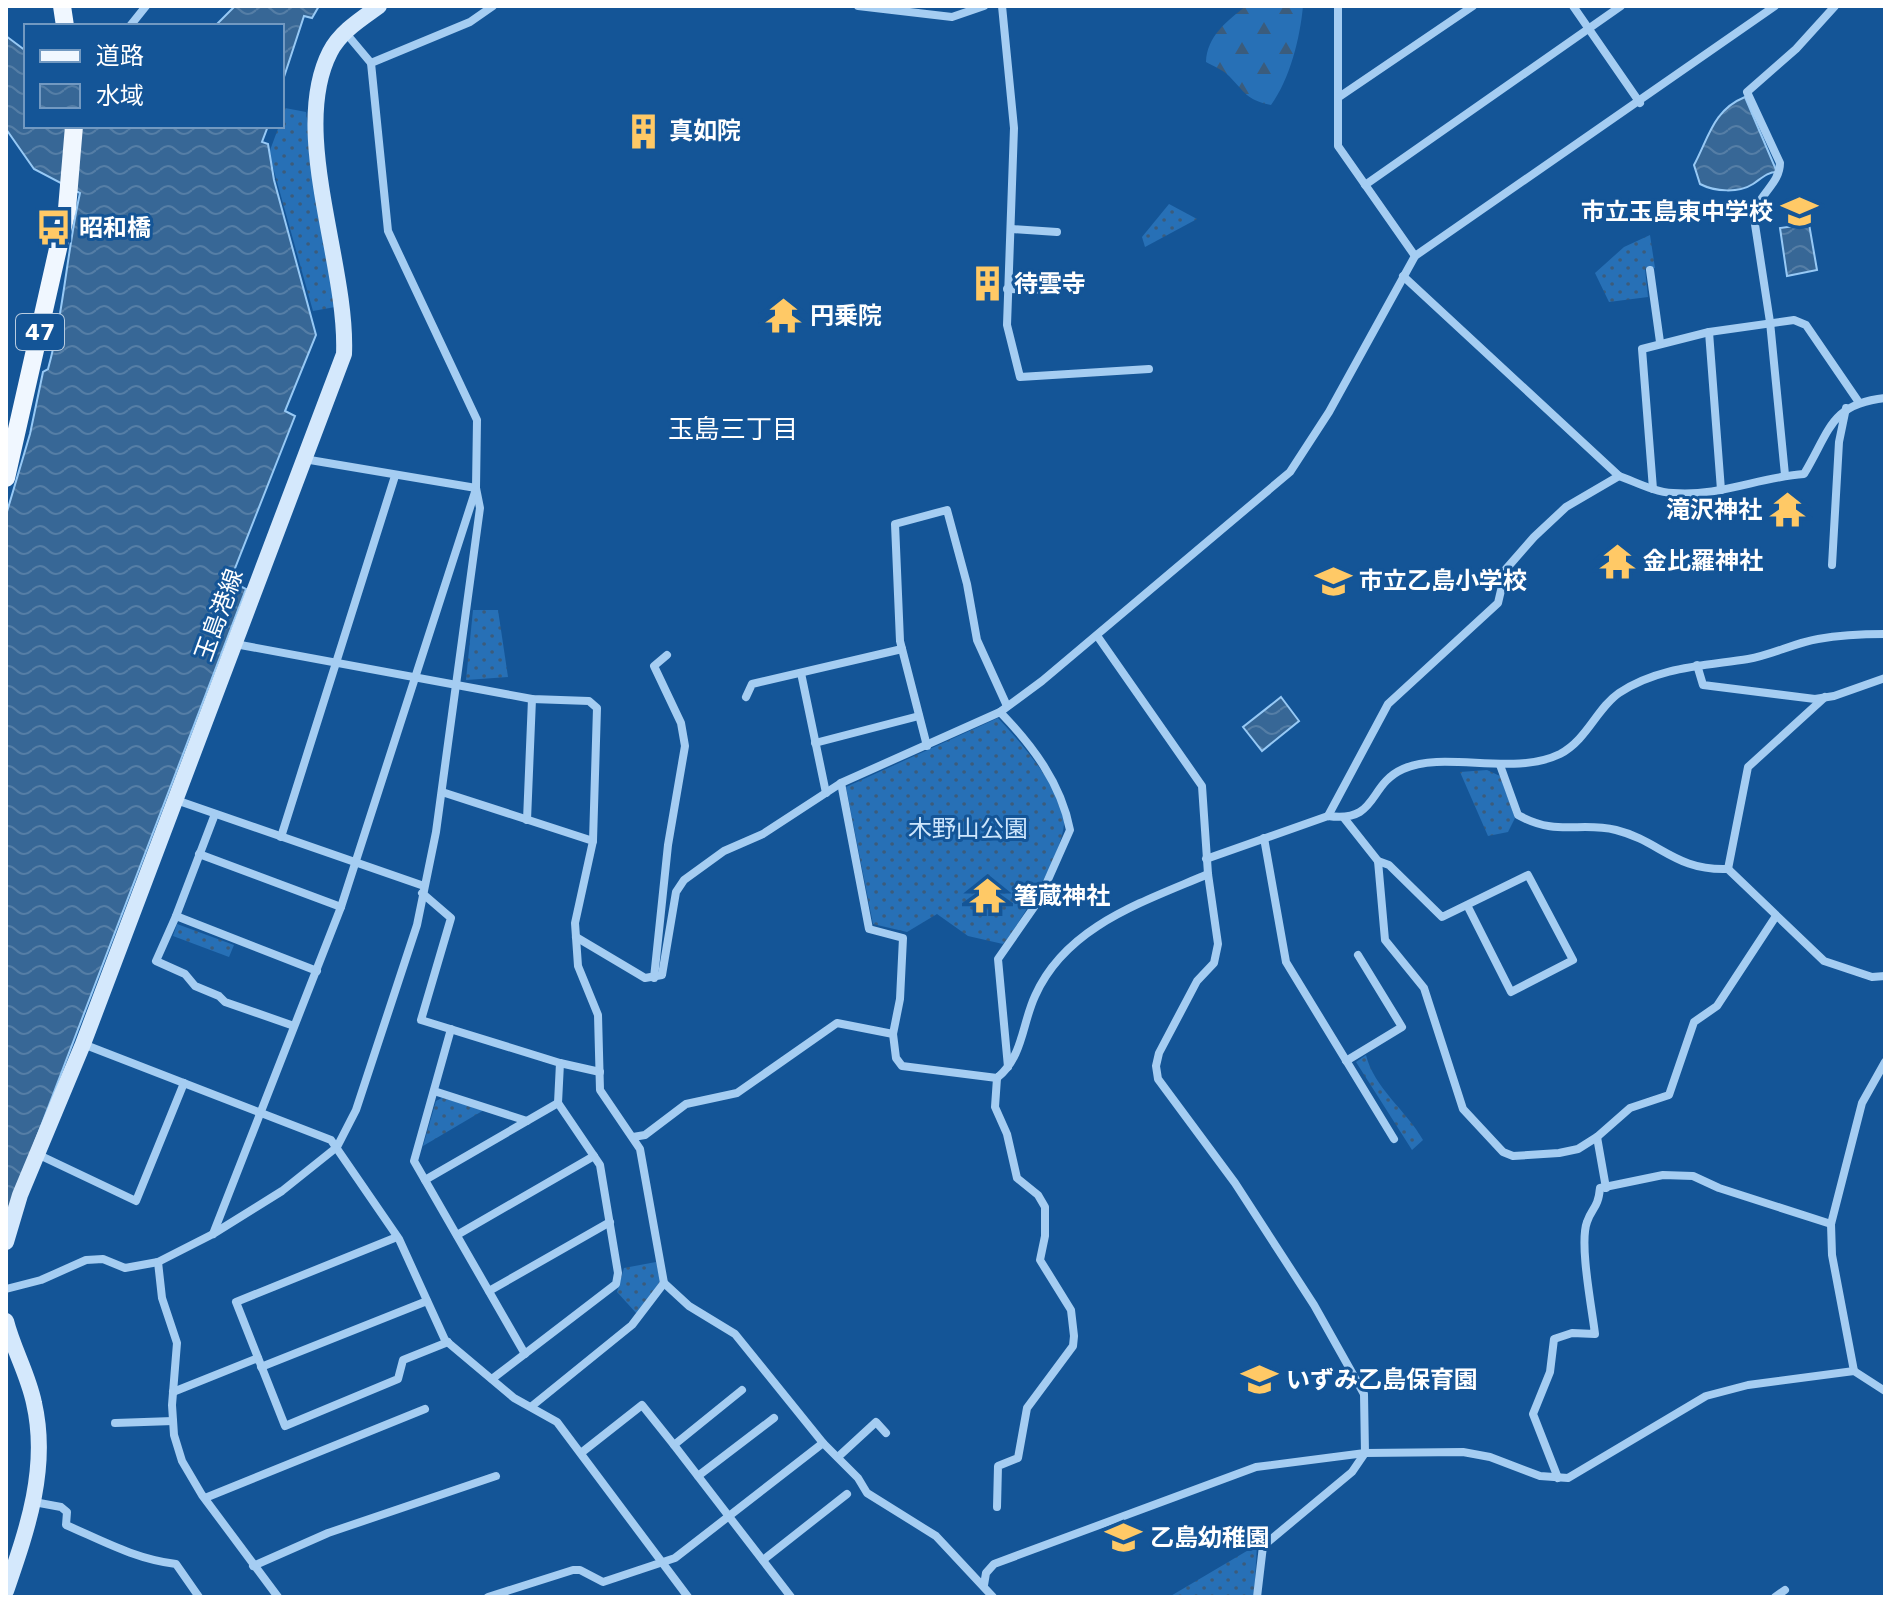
<svg xmlns="http://www.w3.org/2000/svg" width="1891" height="1603" viewBox="0 0 1891 1603" font-family="'DejaVu Sans','Noto Sans JP',sans-serif">
	<style>
		.grass { fill: url(#grass-dots) }
		.forest { fill: url(#forest-firs) }
		.water { fill: url(#water-waves); stroke: #97c9f5; stroke-width: 2 }
		.lines { fill: none; stroke-linecap: round; stroke-linejoin: round }
		.minor { stroke: #a5cdf2; stroke-width: 8 }
		.secondary { stroke: #d4e8fc; stroke-width: 16 }
		.primary { stroke: #f0f7ff; stroke-width: 18 }
		.labels { text-anchor: middle; dominant-baseline: central; stroke-width: 6; stroke-linejoin: round; paint-order: stroke }
		.shield { fill: #145597; stroke: #b8cce0; stroke-width: 2 }
		.shield-label { font-size: 22px; font-weight: bold; fill: #fff }
		.poi-label { font-size: 24px; font-weight: bold; fill: #fff; stroke: #145597; text-anchor: start }
		.street-label { font-size: 24px; fill: #fff; stroke: #145597 }
		.park-label { font-size: 24px; fill: #cde6fd; stroke: #145597 }
		.neighbourhood-label { font-size: 26px; fill: #fff; stroke: #145597 }
	</style>
	<defs>
		<pattern id="grass-dots" width="8" height="8" patternUnits="userSpaceOnUse" patternTransform="scale(2)"><rect width="8" height="8" fill="#2770b6"/><path d="M2 2h.1M6 6h.1" fill="none" stroke="#3b5c7c" stroke-width="1.8" stroke-linecap="round"/></pattern>
		<pattern id="forest-firs" width="22" height="20" patternUnits="userSpaceOnUse" patternTransform="scale(2)"><rect width="22" height="20" fill="#2770b6"/><path d="M5 1l3.5 6h-7zM16 11l3.5 6h-7z" fill="#3b5c7c"/></pattern>
		<pattern id="water-waves" width="16" height="10" patternUnits="userSpaceOnUse" patternTransform="scale(2)"><rect width="16" height="10" fill="#376796"/><path d="M0 5q4-4 8 0t8 0" fill="none" stroke="#557ea6"/></pattern>
	</defs>
	<rect width="100%" height="100%" fill="#145597"/>
	<g class="grass">
		<path d="M285,108L306,112L335,307L313,311L269,153L279,126H282Z"/>
		<path d="M1169,204L1197,219L1145,247L1142,237Z"/>
		<path d="M1650,235L1655,268L1645,269L1648,297L1609,302L1595,273L1624,247Z"/>
		<path d="M473,610H498L508,677L466,680Z"/>
		<path d="M998,718C1018,739 1060,788 1064,816C1068,846 1022,920 1003,944L968,936L937,914L907,932L873,924L846,787Z"/>
		<path d="M1487,770L1500,776L1515,818L1508,832L1488,836L1460,772Z"/>
		<path d="M177,924L234,945L229,957L173,936Z"/>
		<path d="M1366,1055C1374,1088 1406,1110 1423,1140L1412,1150L1356,1062Z"/>
		<path d="M442,1098L484,1110L423,1146L436,1101Z"/>
		<path d="M656,1262L661,1284L637,1314L617,1292L624,1268Z"/>
		<path d="M1257,1545L1254,1597H1169Z"/>
	</g>
	<path class="forest" d="M1246,6H1303C1300,38 1290,79 1271,105C1246,100 1245,92 1229,76C1223,70 1213,66 1206,62C1207,36 1227,21 1246,6Z"/>
	<g class="water">
		<path d="M235,6H319L312,18L304,16L282,83V26H215Z"/>
		<path d="M6,36L26,51V126H268L262,142L268,144L274,180L316,335L285,411L295,416L230,581L246,589L6,1218V515L30,434L43,372L48,369C64,311 67,251 80,193L34,169L6,129Z"/>
		<path d="M1745,97L1777,172C1767,172 1762,178 1753,184C1739,193 1715,192 1700,184L1694,165C1709,137 1713,110 1745,97Z"/>
		<path d="M1809,224L1817,270L1787,276L1780,228Z"/>
		<path d="M1281,697L1299,721L1262,751L1243,727Z"/>
	</g>
	<g class="lines">
		<g class="minor">
			<path d="M858,6L952,17L984,6"/>
			<path d="M1002,6L1014,128L1007,325L1020,377L1149,369"/>
			<path d="M1338,6V146L1415,256"/>
			<path d="M1573,6L1640,103"/>
			<path d="M130,26L146,6"/>
			<path d="M345,32L371,63"/>
			<path d="M1339,97L1473,6"/>
			<path d="M1365,185L1621,6"/>
			<path d="M1012,229L1057,232"/>
			<path d="M1650,270L1660,342"/>
			<path d="M1403,276L1619,476C1636,482 1654,492 1673,493C1718,497 1760,477 1804,474C1830,431 1830,404 1885,398"/>
			<path d="M1007,289L1057,290"/>
			<path d="M1709,332L1721,490"/>
			<path d="M304,459L476,488"/>
			<path d="M1785,475L1770,322L1754,218C1756,195 1780,185 1780,163L1747,92L1796,49L1835,6"/>
			<path d="M1653,489L1642,349L1709,332L1794,320L1806,325L1858,401"/>
			<path d="M1832,565L1839,442L1846,408"/>
			<path d="M1098,637L1202,786L1208,874L1218,944L1214,963L1197,981L1159,1053L1156,1066L1158,1079L1235,1183L1314,1305L1364,1394L1365,1453L1352,1472L1263,1546L1257,1597"/>
			<path d="M235,644L532,699L589,701L597,708L593,841"/>
			<path d="M1697,665L1703,685L1815,699L1834,696L1885,678"/>
			<path d="M801,673L826,793"/>
			<path d="M746,697L752,684L902,649"/>
			<path d="M1000,712C1032,745 1061,783 1070,830L1039,900L998,959L1008,1067"/>
			<path d="M815,743L919,716"/>
			<path d="M927,746L900,641L895,524L947,510L967,584L977,640L1007,706"/>
			<path d="M1500,765L1518,815C1558,837 1579,821 1616,830C1660,841 1675,871 1728,869L1824,961L1872,977L1885,976"/>
			<path d="M841,783L869,929L903,938L900,999L893,1034"/>
			<path d="M442,792L593,841L575,923L578,966L598,1015L600,1090L640,1149L664,1283L689,1306L735,1334L823,1443L858,1478L867,1493L936,1536L993,1597"/>
			<path d="M176,800L424,886"/>
			<path d="M215,814L176,916L317,971"/>
			<path d="M1328,816L1388,704L1498,603L1506,569L1534,537L1566,507L1619,476"/>
			<path d="M1344,818L1378,861L1385,940L1424,988L1463,1109L1503,1152L1513,1156L1559,1153L1578,1149L1597,1137L1606,1188"/>
			<path d="M527,820L532,699"/>
			<path d="M281,837L395,476"/>
			<path d="M1264,838L1286,962L1394,1139"/>
			<path d="M199,854L341,907"/>
			<path d="M1206,859L1328,816C1379,823 1367,785 1403,769C1444,750 1513,777 1560,754C1587,740 1597,708 1619,693C1658,667 1703,666 1748,659C1772,655 1794,643 1818,639C1840,635 1863,634 1885,634"/>
			<path d="M1378,861L1389,865L1442,917L1528,875L1573,960L1511,992L1467,905"/>
			<path d="M1728,869L1748,767L1825,697"/>
			<path d="M422,893L451,918L421,1020L560,1063L558,1103L600,1165L618,1273L616,1284L492,1379"/>
			<path d="M176,916L156,961L185,974L195,986L219,996L225,1002L294,1026"/>
			<path d="M576,937L645,978L662,975L676,892L684,880L724,851L763,834L841,783L1000,712L1042,681L1290,472L1329,412L1415,256L1775,6"/>
			<path d="M654,978L668,845L685,746L681,723L654,666L667,655"/>
			<path d="M451,1029L414,1161L525,1354"/>
			<path d="M83,1044L331,1140L399,1239L445,1340L514,1398L557,1422L688,1597"/>
			<path d="M1346,1061L1402,1027L1358,955"/>
			<path d="M560,1063L600,1072"/>
			<path d="M997,1078L995,1107L1007,1134L1017,1178L1038,1195L1045,1207V1236L1040,1260L1071,1310L1074,1336L1073,1346L1027,1408L1018,1458L998,1466L997,1507"/>
			<path d="M434,1091L527,1121"/>
			<path d="M633,1137L645,1135L686,1104L737,1093L837,1023L893,1034L896,1058L902,1066L997,1078C1023,1057 1022,1024 1035,996C1066,926 1143,902 1208,874"/>
			<path d="M1597,1137L1630,1108L1669,1095L1694,1022L1717,1006L1776,916"/>
			<path d="M37,1154L136,1201L184,1083"/>
			<path d="M425,1180L558,1103"/>
			<path d="M213,1234L341,907L476,489"/>
			<path d="M457,1235L594,1156"/>
			<path d="M397,1237L236,1302L285,1426L398,1379L403,1360L448,1342"/>
			<path d="M158,1262L162,1298L177,1343L172,1405L174,1435L182,1461L202,1495L278,1597"/>
			<path d="M6,1289L41,1280L86,1260L103,1259L125,1268L158,1262L213,1234L282,1191L337,1147L356,1110L417,925L436,832L480,508L476,488L477,420L388,231L371,63L470,22L493,6"/>
			<path d="M489,1291L610,1222"/>
			<path d="M261,1367L427,1301"/>
			<path d="M1854,1371L1832,1255L1831,1224L1862,1103L1885,1062"/>
			<path d="M173,1392L258,1358"/>
			<path d="M532,1406L632,1325L664,1283"/>
			<path d="M115,1423L173,1421"/>
			<path d="M674,1445L791,1597"/>
			<path d="M581,1453L642,1405L674,1445L742,1390"/>
			<path d="M838,1457L876,1422L886,1433"/>
			<path d="M698,1476L774,1418"/>
			<path d="M1558,1478L1533,1414L1550,1372L1554,1339L1572,1333L1595,1334C1592,1309 1579,1243 1587,1222C1592,1207 1598,1209 1600,1188L1663,1175L1693,1176L1719,1188L1831,1224"/>
			<path d="M205,1498L425,1409"/>
			<path d="M34,1502L61,1507L67,1512L66,1525C103,1541 135,1559 176,1564L199,1597"/>
			<path d="M763,1560L847,1494"/>
			<path d="M253,1566L328,1533L496,1476"/>
			<path d="M984,1585L986,1573L994,1564L1256,1467L1365,1453L1463,1452L1490,1457L1540,1476L1568,1478L1706,1396L1748,1385L1854,1371L1885,1391"/>
			<path d="M488,1597L573,1570H580L603,1582L675,1558L823,1443"/>
			<path d="M1775,1597L1785,1590"/>
		</g>
		<g class="secondary">
			<path d="M6,1242L20,1195L83,1044L344,354C348,264 289,132 330,52C340,32 361,19 379,6"/>
			<path d="M6,1321C13,1349 28,1374 34,1403C49,1468 27,1530 6,1591"/>
		</g>
		<g class="primary">
			<path d="M62,6L65,26"/>
			<path d="M6,478L67,209L74,126"/>
		</g>
	</g>
	<defs>
		<symbol id="building-bare" viewBox="-9 -9 18 18"><path d="M-4-6H4V6H1V3H-1V6H-4ZM-2.5-4.3h1.7v1.8h-1.7ZM.8-4.3h1.7v1.8H.8ZM-2.5-1h1.7V.8h-1.7ZM.8-1h1.7V.8H.8Z" fill="#ffc966" stroke="#145597" stroke-width="2.5" paint-order="stroke"/></symbol>
		<symbol id="school-bare" viewBox="-9 -9 18 18"><path d="M0-5L7-2L0 1L-7-2ZM-4 1L0 2.5L4 1V4Q0 6-4 4Z" fill="#ffc966" stroke="#145597" stroke-width="2.5" paint-order="stroke"/></symbol>
		<symbol id="bus-bare" viewBox="-9 -9 18 18"><path d="M-5-6H5V4H4V6H2V4H-2V6H-4V4H-5ZM-3.5-4V0h7V-4ZM-3.5 1.2v1.5H-2V1.2ZM2 1.2v1.5H3.5V1.2Z" fill="#ffc966" stroke="#145597" stroke-width="2.5" paint-order="stroke"/></symbol>
		<symbol id="temple-bare" viewBox="-9 -9 18 18"><path d="M0-6L5-2H3V0L6.5 2.5H4V6H1.5V3h-3V6H-4V2.5H-6.5L-3 0V-2H-5Z" fill="#ffc966" stroke="#145597" stroke-width="2.5" paint-order="stroke"/></symbol>
	</defs>
	<g fill-rule="evenodd">
		<use href="#building-bare" x="618" y="106" width="51" height="51"/>
		<use href="#school-bare" x="1774" y="186" width="51" height="51"/>
		<use href="#bus-bare" x="28" y="202" width="51" height="51"/>
		<use href="#building-bare" x="962" y="258" width="51" height="51"/>
		<use href="#temple-bare" x="758" y="290" width="51" height="51"/>
		<use href="#temple-bare" x="1762" y="484" width="51" height="51"/>
		<use href="#temple-bare" x="1592" y="536" width="51" height="51"/>
		<use href="#school-bare" x="1308" y="556" width="51" height="51"/>
		<use href="#temple-bare" x="962" y="870" width="51" height="51"/>
		<use href="#school-bare" x="1234" y="1354" width="51" height="51"/>
		<use href="#school-bare" x="1098" y="1512" width="51" height="51"/>
	</g>
	<g class="labels">
		<rect class="shield" x="16" y="314" width="48" height="36" rx="6"/>
		<g class="shield-label">
			<text x="40" y="332">47</text>
		</g>
		<g class="poi-label">
			<text x="669" y="131">真如院</text>
			<text x="1773" y="212" text-anchor="end">市立玉島東中学校</text>
			<text x="79" y="228">昭和橋</text>
			<text x="1014" y="284">待雲寺</text>
			<text x="810" y="316">円乗院</text>
			<text x="1762" y="510" text-anchor="end">滝沢神社</text>
			<text x="1643" y="561">金比羅神社</text>
			<text x="1359" y="581">市立乙島小学校</text>
			<text x="1014" y="896">箸蔵神社</text>
			<text x="1286" y="1380">いずみ乙島保育園</text>
			<text x="1150" y="1538">乙島幼稚園</text>
		</g>
		<g class="street-label">
			<text transform="translate(219 615) rotate(-70)">玉島港線</text>
		</g>
		<g class="park-label">
			<text x="968" y="829">木野山公園</text>
		</g>
		<g class="neighbourhood-label">
			<text x="733" y="429">玉島三丁目</text>
		</g>
	</g>
	<rect width="1891" height="1603" fill="none" stroke="#ffffff" stroke-width="16"/>
	<rect x="24" y="24" width="260" height="104" fill="#145597" stroke="#7299c1" stroke-width="2"/>
	<rect x="40" y="50" width="40" height="12" fill="#f0f7ff" stroke="#7299c1" stroke-width="2"/>
	<text x="96" y="64" font-size="24" fill="#ffffff">道路</text>
	<rect x="40" y="84" width="40" height="24" fill="url(#water-waves)" stroke="#7299c1" stroke-width="2"/>
	<text x="96" y="104" font-size="24" fill="#ffffff">水域</text>
</svg>
